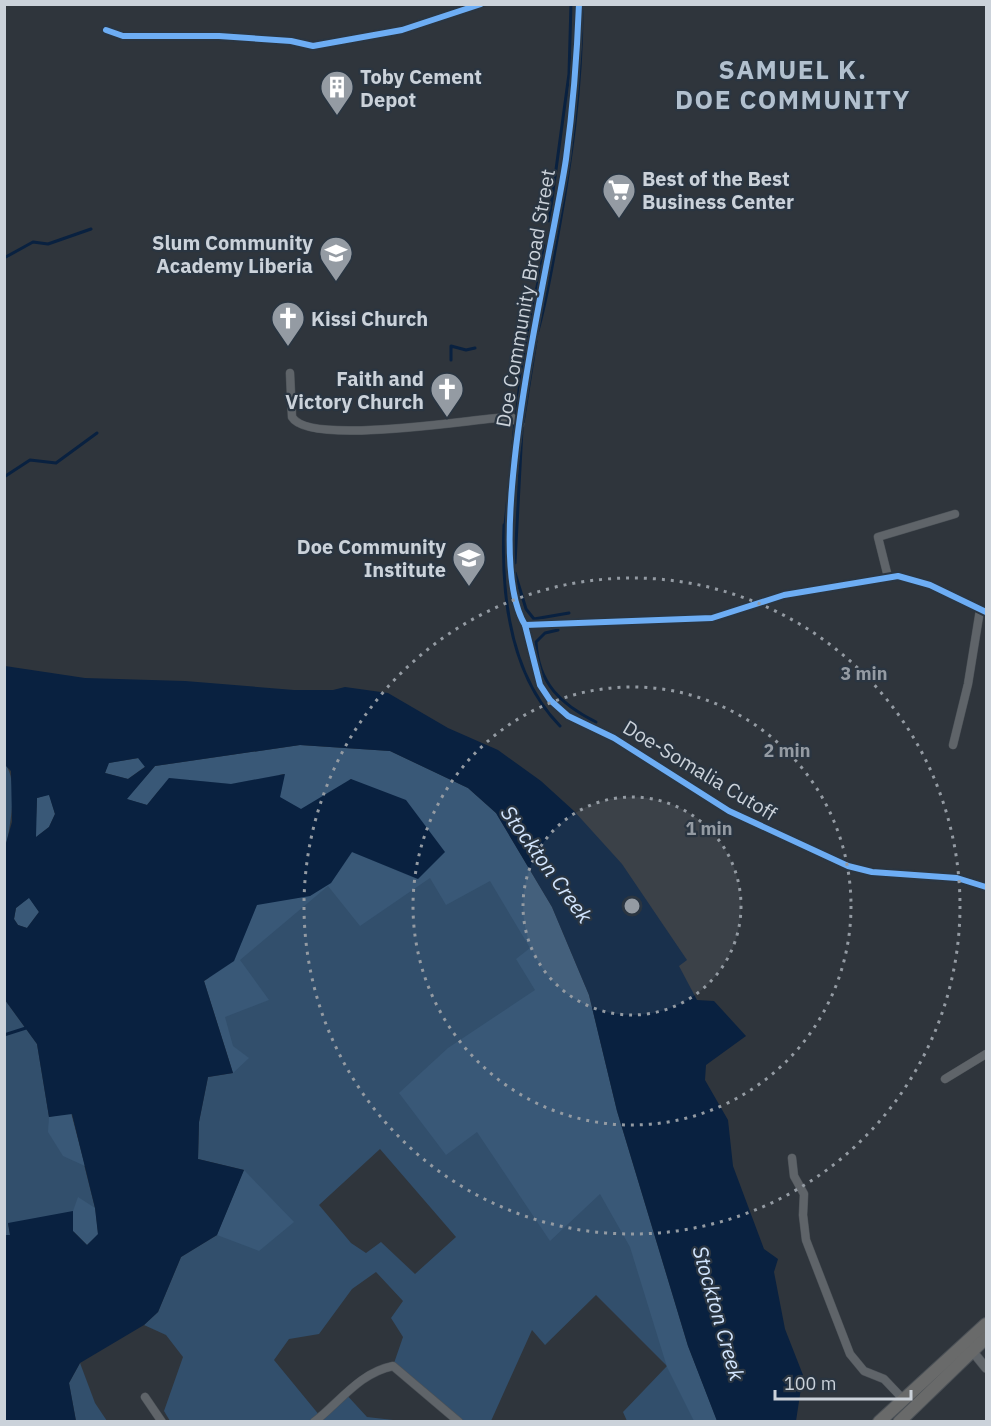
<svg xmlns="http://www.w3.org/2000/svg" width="991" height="1426" viewBox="0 0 991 1426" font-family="'IBM Plex Sans',sans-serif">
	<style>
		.green { fill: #324f6c; fill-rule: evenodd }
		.forest { fill: #395877 }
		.water { fill: #092140; fill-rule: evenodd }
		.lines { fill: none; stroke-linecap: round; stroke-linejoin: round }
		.stream { stroke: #092140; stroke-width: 3 }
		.minor-casing { stroke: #4b5157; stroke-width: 9 }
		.tertiary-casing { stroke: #4b5157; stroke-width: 10 }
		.primary-casing { stroke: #4b5157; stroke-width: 14 }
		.minor { stroke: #5f6469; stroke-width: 8 }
		.tertiary { stroke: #5f6469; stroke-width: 9 }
		.primary { stroke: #696a6a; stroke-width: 12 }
		.cycleway-casing { stroke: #2a3541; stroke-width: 10 }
		.cycleway { stroke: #6dadf4; stroke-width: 6 }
		.ring { fill: none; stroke: #949ba3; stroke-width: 3; stroke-dasharray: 3 6 }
		.labels { text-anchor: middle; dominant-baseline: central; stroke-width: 4.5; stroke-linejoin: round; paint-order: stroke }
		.poi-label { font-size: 20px; font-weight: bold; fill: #cbd2da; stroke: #2a3541; text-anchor: start }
		.street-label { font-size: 20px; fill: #cbd2da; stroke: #2a3541 }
		.water-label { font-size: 21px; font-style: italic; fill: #d2e5fe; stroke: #2a3541 }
		.district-label { font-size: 26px; font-weight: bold; letter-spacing: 1.5px; fill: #b2c0ce; stroke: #2a3541 }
		.centre { fill: #949ba3; stroke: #2a3541; stroke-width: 3 }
		.ring-label { font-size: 18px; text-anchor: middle; font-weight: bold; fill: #949ba3; stroke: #2a3541; stroke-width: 4.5; stroke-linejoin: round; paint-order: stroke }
	</style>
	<rect width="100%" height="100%" fill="#2f353c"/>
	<g class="green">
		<path d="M5,764C19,781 10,828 5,850Z"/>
		<path d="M155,766L468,788L717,1421H627L623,1412L667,1366L596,1295L545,1345L532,1330L491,1421H459L393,1366L403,1337L391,1318L403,1301L376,1272L352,1289L319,1334L289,1339L274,1360L320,1416L344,1392L367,1417L402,1421H170L164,1411L183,1357L166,1335L144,1325L158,1312L181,1257L217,1235L244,1170L198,1159L199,1122L208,1077L233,1073ZM380,1149L456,1237L415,1274L381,1242L366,1253L351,1243L319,1205Z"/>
		<path d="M5,1000L37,1044L49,1117L71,1113L95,1208L98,1235L8,1223L10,1235H5Z"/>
		<path d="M80,1363L95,1403L107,1421H76L69,1383Z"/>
	</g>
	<g class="forest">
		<path d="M300,745L390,751L468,788L496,813L552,907L589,995L617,1111L688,1346L717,1421H694L667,1367L630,1247L600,1194L550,1241L477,1132L446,1155L399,1093L448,1048L535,990L516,959L530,948L490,881L446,905L430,878L360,926L328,886L240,960L269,1000L225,1017L233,1046L249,1058L233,1073L204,981L234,961L257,904L310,896L331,883L352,852L417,879L351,779L301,809L280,798L284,774L231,784L169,778L147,805L126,799L155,766Z"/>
		<path d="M139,758L146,766L128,779L105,773L108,763Z"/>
		<path d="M49,794L55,814L49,827L35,838L37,798Z"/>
		<path d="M29,897L39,912L27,928L18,925L14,919L16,908Z"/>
		<path d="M71,1113L85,1166L63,1156L48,1132L49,1117Z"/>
		<path d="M244,1170L294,1222L259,1251L217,1235Z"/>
		<path d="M78,1197L95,1208L98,1235L87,1245L73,1231V1211Z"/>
	</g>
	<path class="water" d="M5,666L85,678L185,681L294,690H333L345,687L388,693L448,728L498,750L541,781L574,811L622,864L687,960L679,966L697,1000L714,1001L746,1036L706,1065L705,1080L728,1120L733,1166L764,1249L778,1259L774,1272L785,1329L803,1375L796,1421H717L688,1346L617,1111L589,995L552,907L496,813L468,788L390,751L300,745L155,766L127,799L147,805L169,778L231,784L285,774L280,797L301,809L351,779L406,800L445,852L418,879L352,852L331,883L310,896L257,905L234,961L204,981L233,1073L208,1077L199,1122L198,1159L244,1170L217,1235L181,1257L158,1312L144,1325L80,1363L69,1383L76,1421H5L4,1235H10L8,1223L73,1211V1231L87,1245L98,1234L95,1208L72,1114L49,1117L37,1044L5,1000L4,850L12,822L11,771L4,764ZM138,758L145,767L128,779L105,773L109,763ZM49,795L55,814L49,827L36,837L37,798ZM29,898L39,912L27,928L18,925L14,919L16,908Z"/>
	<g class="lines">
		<g class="stream">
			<path d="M549,221L569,74L571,4"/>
			<path d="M4,258L33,242L48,244L91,229"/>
			<path d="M537,334C546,304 551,272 557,240C571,163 582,88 582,9"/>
			<path d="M451,360V346L466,350L475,348"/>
			<path d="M516,418L522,364L545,246"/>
			<path d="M513,444L515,422"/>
			<path d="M4,477L30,460L56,463L97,433"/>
			<path d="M504,525C501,594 509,674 560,726"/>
			<path d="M505,525L509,487"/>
			<path d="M515,563L522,429L536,341"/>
			<path d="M515,573L526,609L534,619L569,613"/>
			<path d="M558,630L545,633L536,642C538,684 562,705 596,722"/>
			<path d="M4,1035L26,1028"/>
		</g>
		<defs>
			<g id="minor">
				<path d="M579,4C577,56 573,107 566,159C552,255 478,548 525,625L712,618L784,595L898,576L930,585L986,612"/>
				<path d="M106,30L123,36H219L291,41L313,46L402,30L481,4"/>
				<path d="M290,373L292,417C309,447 476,418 511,417L520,424"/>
				<path d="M888,577L878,537L955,514"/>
				<path d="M525,625L540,685L550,700L568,716L614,738L729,811L848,866L872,872L957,878L986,887"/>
				<path d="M953,745L968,684L980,610"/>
				<path d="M945,1079L986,1054"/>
				<path d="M792,1158L794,1176L804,1194L803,1215L806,1240L850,1354L864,1371L884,1379L904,1400"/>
				<path d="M145,1397L162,1422"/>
				<path d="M314,1422C340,1402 359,1373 393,1366L459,1422"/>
			</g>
			<path id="tertiary" d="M969,1347L986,1368"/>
			<g id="primary">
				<path d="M879,1422L986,1324"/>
				<path d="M899,1422L986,1338"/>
			</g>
		</defs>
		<use href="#minor" class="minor-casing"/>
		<use href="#tertiary" class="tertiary-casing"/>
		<use href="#primary" class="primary-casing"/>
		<use href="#minor" class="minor"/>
		<use href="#tertiary" class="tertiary"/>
		<use href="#primary" class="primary"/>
		<defs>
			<g id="cycleway">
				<path d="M579,4C577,56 573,107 566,159C552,255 478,548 525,625L712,618L784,595L898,576L930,585L986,612"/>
				<path d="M106,30L123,36H219L291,41L313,46L402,30L481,4"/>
				<path d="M525,625L540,685L550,700L568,716L614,738L729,811L848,866L872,872L957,878L986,887"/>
			</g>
		</defs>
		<use href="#cycleway" class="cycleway-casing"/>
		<use href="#cycleway" class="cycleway"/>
	</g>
	<circle cx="632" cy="906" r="109" fill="#949ba3" fill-opacity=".12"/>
	<g class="ring">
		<circle cx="632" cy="906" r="109"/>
		<circle cx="632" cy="906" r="219"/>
		<circle cx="632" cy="906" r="328"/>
	</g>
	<defs>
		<symbol id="building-pin" viewBox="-11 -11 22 30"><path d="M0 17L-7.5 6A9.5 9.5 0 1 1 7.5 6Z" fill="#949ba3" stroke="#2a3541"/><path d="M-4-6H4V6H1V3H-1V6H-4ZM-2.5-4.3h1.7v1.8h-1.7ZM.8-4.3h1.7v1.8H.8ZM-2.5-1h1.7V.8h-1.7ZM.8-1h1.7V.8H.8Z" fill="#fff"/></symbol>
		<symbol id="supermarket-pin" viewBox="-11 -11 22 30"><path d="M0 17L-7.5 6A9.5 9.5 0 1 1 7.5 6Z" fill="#949ba3" stroke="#2a3541"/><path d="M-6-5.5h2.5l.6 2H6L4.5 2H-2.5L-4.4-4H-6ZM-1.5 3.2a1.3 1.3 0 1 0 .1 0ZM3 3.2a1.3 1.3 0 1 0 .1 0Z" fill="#fff"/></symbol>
		<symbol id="school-pin" viewBox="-11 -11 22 30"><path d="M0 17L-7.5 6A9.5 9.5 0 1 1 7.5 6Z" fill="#949ba3" stroke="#2a3541"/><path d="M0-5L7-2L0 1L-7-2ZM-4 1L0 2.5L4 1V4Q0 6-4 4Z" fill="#fff"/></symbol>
		<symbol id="church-pin" viewBox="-11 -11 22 30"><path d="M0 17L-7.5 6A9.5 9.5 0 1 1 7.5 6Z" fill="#949ba3" stroke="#2a3541"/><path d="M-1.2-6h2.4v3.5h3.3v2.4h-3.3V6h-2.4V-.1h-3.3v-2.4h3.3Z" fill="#fff"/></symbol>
		<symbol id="university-pin" viewBox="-11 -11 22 30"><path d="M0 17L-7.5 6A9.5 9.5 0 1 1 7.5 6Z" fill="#949ba3" stroke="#2a3541"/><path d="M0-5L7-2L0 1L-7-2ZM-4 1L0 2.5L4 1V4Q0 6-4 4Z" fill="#fff"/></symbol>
	</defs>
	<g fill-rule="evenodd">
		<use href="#building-pin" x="318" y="68" width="38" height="52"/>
		<use href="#supermarket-pin" x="600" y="171" width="38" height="52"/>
		<use href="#school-pin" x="317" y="234" width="38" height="52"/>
		<use href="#church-pin" x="269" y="299" width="38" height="52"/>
		<use href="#church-pin" x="428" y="370" width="38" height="52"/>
		<use href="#university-pin" x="450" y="539" width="38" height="52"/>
	</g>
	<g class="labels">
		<g class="poi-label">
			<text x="360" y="76">Toby Cement<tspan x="360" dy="23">Depot</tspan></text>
			<text x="642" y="178">Best of the Best<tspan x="642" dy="23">Business Center</tspan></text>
			<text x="313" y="242" text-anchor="end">Slum Community<tspan x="313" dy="23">Academy Liberia</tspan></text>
			<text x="311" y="318">Kissi Church</text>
			<text x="424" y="378" text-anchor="end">Faith and<tspan x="424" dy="23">Victory Church</tspan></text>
			<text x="446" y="546" text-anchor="end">Doe Community<tspan x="446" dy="23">Institute</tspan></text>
		</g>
		<g class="street-label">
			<text transform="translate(525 298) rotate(-80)">Doe Community Broad Street</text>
			<text transform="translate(700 770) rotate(31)">Doe-Somalia Cutoff</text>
		</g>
		<g class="water-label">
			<text transform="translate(547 864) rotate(54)">Stockton Creek</text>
			<text transform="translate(719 1313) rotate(74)">Stockton Creek</text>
		</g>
		<g class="district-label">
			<text x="793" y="69">SAMUEL K.<tspan x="793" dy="30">DOE COMMUNITY</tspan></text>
		</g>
	</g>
	<circle cx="632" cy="906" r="9" class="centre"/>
	<g class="ring-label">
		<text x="864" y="680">3 min</text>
		<text x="787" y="757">2 min</text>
		<text x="709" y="835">1 min</text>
	</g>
	<rect width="991" height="1426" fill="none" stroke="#cbd2da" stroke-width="12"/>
	<path d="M775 1390v9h136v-9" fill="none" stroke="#cbd2da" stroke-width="3"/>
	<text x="784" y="1390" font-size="18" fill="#cbd2da" stroke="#2a3541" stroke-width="4.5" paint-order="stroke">100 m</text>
</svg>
